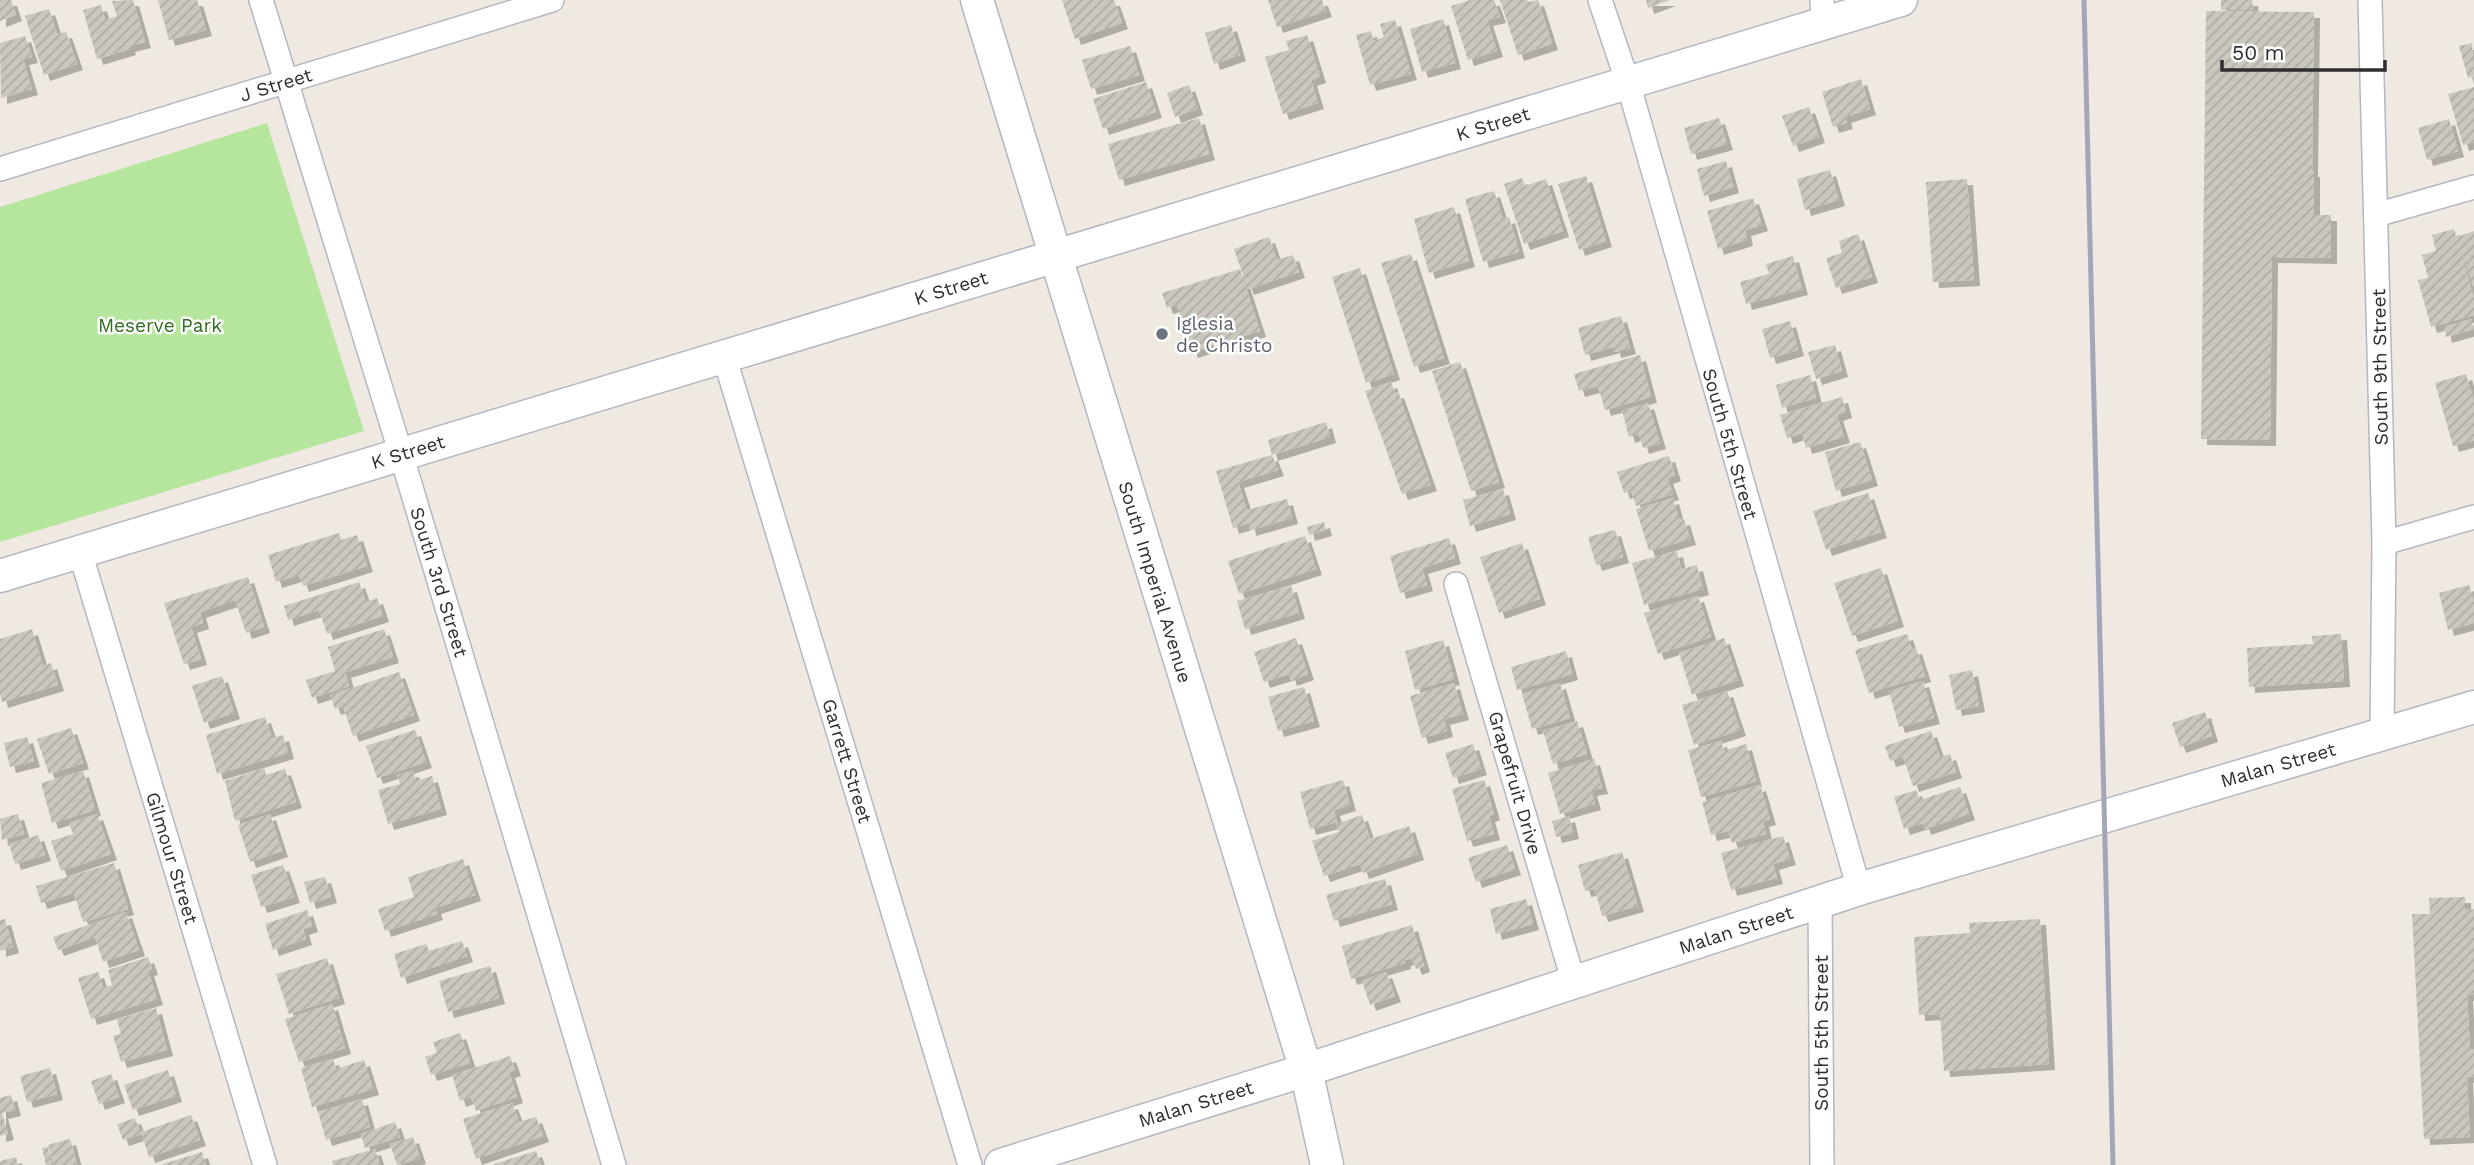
<svg xmlns="http://www.w3.org/2000/svg" width="2474" height="1165" viewBox="0 0 2474 1165" font-family="'Work Sans',sans-serif">
	<style>
		.grass { fill: #b6e59e }
		.building { fill: url(#building-hatch); filter: url(#shadow) }
		.lines { fill: none; stroke-linecap: round; stroke-linejoin: round }
		.street-casing { stroke: #b4b7c1; stroke-width: 26 }
		.secondary-casing { stroke: #b4b7c1; stroke-width: 35 }
		.street { stroke: #fff; stroke-width: 23 }
		.secondary { stroke: #fff; stroke-width: 32 }
		.rail { stroke: #a3a6b8; stroke-width: 5 }
		.worship-dot { fill: #6b7280; stroke: #fff; stroke-width: 2.5 }
		.labels { text-anchor: middle; dominant-baseline: central; stroke-width: 5; stroke-linejoin: round; paint-order: stroke }
		.street-label { font-size: 19px; fill: #2e2e2e; stroke: #fff }
		.worship-label { font-size: 19px; fill: #5b616d; stroke: #fff; text-anchor: start }
		.park-label { font-size: 19px; fill: #2c6e1b; stroke: #fff }
	</style>
	<defs>
		<pattern id="building-hatch" width="6" height="6" patternUnits="userSpaceOnUse" patternTransform="scale(1.75)"><rect width="6" height="6" fill="#cbc7bf"/><path d="M-1 1l2-2M0 6l6-6M5 7l2-2" fill="none" stroke="#afaba4"/></pattern>
		<filter id="shadow"><feDropShadow dx="6" dy="6" stdDeviation="0" flood-color="#0004"/></filter>
	</defs>
	<rect width="100%" height="100%" fill="#efe9e1"/>
	<path class="grass" d="M267,123L364,431L0,542V207Z"/>
	<g class="building">
		<path d="M0,0H11L16,15L0,21Z"/>
		<path d="M133,0L145,42L129,46L130,49L97,59L83,10L101,5L105,20L117,16L112,1Z"/>
		<path d="M158,0H197L206,30L169,40Z"/>
		<path d="M1062,0H1114L1122,23L1075,39Z"/>
		<path d="M1268,0H1322L1326,11L1277,27Z"/>
		<path d="M1470,0H1494L1500,17L1487,20L1497,51L1468,60L1451,6Z"/>
		<path d="M1500,0H1527L1528,2L1538,0L1552,44L1518,55Z"/>
		<path d="M1646,0H1670L1648,8Z"/>
		<path d="M2221,0H2252L2253,10H2221Z"/>
		<path d="M49,9L57,34L66,32L77,64L44,75L25,16Z"/>
		<path d="M2206,11L2314,12L2312,171H2314V215H2331V258L2272,257L2270,440L2201,439Z"/>
		<path d="M1443,19L1455,63L1422,72L1410,29Z"/>
		<path d="M1395,20L1411,74L1370,85L1356,35L1371,31L1373,41L1384,37L1380,24Z"/>
		<path d="M1231,25L1240,55L1214,64L1205,33Z"/>
		<path d="M1307,35L1320,77L1311,80L1318,103L1283,114L1265,57L1289,50L1286,41Z"/>
		<path d="M25,36L32,57L23,59L32,89L1,98L0,43Z"/>
		<path d="M2472,43L2474,76L2468,78L2459,46Z"/>
		<path d="M1130,46L1139,75L1091,89L1082,60Z"/>
		<path d="M1861,79L1870,109L1845,117L1847,123L1833,127L1822,92Z"/>
		<path d="M1146,82L1156,112L1103,129L1093,99Z"/>
		<path d="M1189,85L1197,109L1175,117L1167,93Z"/>
		<path d="M2474,87V142L2463,145L2448,94Z"/>
		<path d="M1809,107L1819,137L1793,146L1782,116Z"/>
		<path d="M1199,118L1209,154L1119,180L1108,144Z"/>
		<path d="M1719,118L1727,144L1691,154L1684,128Z"/>
		<path d="M2449,119L2458,151L2427,160L2418,128Z"/>
		<path d="M1726,161L1733,187L1704,196L1697,169Z"/>
		<path d="M1830,170L1839,200L1805,210L1797,179Z"/>
		<path d="M1586,176L1606,241L1579,250L1558,184Z"/>
		<path d="M1522,178L1525,186L1546,179L1563,231L1524,244L1504,184Z"/>
		<path d="M1967,179L1974,280L1933,282L1926,182Z"/>
		<path d="M1494,191L1503,219L1509,217L1519,252L1483,262L1465,199Z"/>
		<path d="M1753,198L1762,225L1745,230L1747,240L1718,249L1707,211Z"/>
		<path d="M1454,207L1469,261L1429,273L1414,219Z"/>
		<path d="M2454,229L2474,298V315L2431,327L2418,280L2428,278L2422,255L2436,251L2432,235Z"/>
		<path d="M2474,231V286H2473L2457,237Z"/>
		<path d="M1858,234L1872,277L1836,288L1826,258L1842,253L1839,241Z"/>
		<path d="M1269,237L1277,260L1293,255L1299,272L1248,289L1234,249Z"/>
		<path d="M1411,254L1444,358L1414,367L1381,263Z"/>
		<path d="M1793,256L1802,289L1746,304L1740,282L1769,274L1766,264Z"/>
		<path d="M1360,268L1394,374L1366,383L1332,277Z"/>
		<path d="M1240,269L1260,331L1192,352L1177,305L1167,308L1162,293Z"/>
		<path d="M1621,316L1630,348L1615,352L1614,347L1585,355L1578,328Z"/>
		<path d="M2471,319L2474,329L2446,337L2444,327Z"/>
		<path d="M1790,321L1798,350L1770,358L1762,329Z"/>
		<path d="M1835,345L1842,371L1816,379L1808,352Z"/>
		<path d="M1640,355L1651,397L1605,410L1598,386L1579,391L1574,374Z"/>
		<path d="M1460,362L1499,482L1471,491L1432,371Z"/>
		<path d="M2466,374L2474,402V440L2453,446L2435,383Z"/>
		<path d="M1810,375L1816,398L1782,408L1776,385Z"/>
		<path d="M1391,382L1395,393L1398,392L1431,485L1402,494L1365,391Z"/>
		<path d="M1842,397L1846,412L1837,415L1844,437L1806,448L1802,433L1787,438L1780,415Z"/>
		<path d="M1648,403L1660,443L1643,448L1639,434L1629,437L1622,411Z"/>
		<path d="M1326,422L1330,437L1272,455L1268,440Z"/>
		<path d="M1860,442L1872,480L1836,491L1825,452Z"/>
		<path d="M1272,455L1278,470L1238,482L1247,510L1287,499L1292,518L1250,530L1249,523L1233,528L1216,471Z"/>
		<path d="M1669,456L1675,475L1667,478L1673,494L1636,506L1631,491L1624,493L1617,472Z"/>
		<path d="M1503,489L1510,514L1470,526L1463,500Z"/>
		<path d="M1868,493L1881,532L1826,550L1813,511Z"/>
		<path d="M1673,498L1679,520L1684,519L1690,539L1649,551L1636,509Z"/>
		<path d="M1324,522L1326,530L1309,535L1307,527Z"/>
		<path d="M1615,530L1623,557L1596,565L1588,537Z"/>
		<path d="M339,533L341,540L357,535L367,566L303,586L299,575L276,582L268,555Z"/>
		<path d="M1305,536L1316,569L1239,594L1228,561Z"/>
		<path d="M1449,538L1455,558L1422,568L1427,585L1400,593L1390,556Z"/>
		<path d="M1522,543L1540,599L1499,613L1480,557Z"/>
		<path d="M1677,551L1681,569L1697,565L1703,589L1644,605L1632,563Z"/>
		<path d="M1881,568L1898,621L1852,636L1834,583Z"/>
		<path d="M248,577L264,627L246,633L235,600L200,612L203,623L191,627L201,659L184,664L164,603Z"/>
		<path d="M359,582L366,602L377,598L383,616L327,634L319,610L288,620L284,606Z"/>
		<path d="M2469,585L2474,602V623L2448,630L2439,593Z"/>
		<path d="M1291,586L1299,613L1245,629L1237,601Z"/>
		<path d="M1698,596L1711,637L1658,654L1644,613Z"/>
		<path d="M32,629L43,666L51,663L58,685L2,702L0,694V639Z"/>
		<path d="M384,629L393,657L345,672L349,686L312,698L306,680L335,671L328,647Z"/>
		<path d="M1907,634L1912,649L1916,648L1925,676L1869,693L1855,650Z"/>
		<path d="M2341,634L2344,681L2249,687L2247,648L2313,644L2312,636Z"/>
		<path d="M1296,638L1308,674L1291,680L1289,674L1264,682L1254,652Z"/>
		<path d="M1724,638L1738,680L1692,695L1679,653Z"/>
		<path d="M1443,640L1454,679L1415,690L1405,651Z"/>
		<path d="M1566,651L1572,674L1517,690L1511,667Z"/>
		<path d="M1972,670L1979,706L1956,710L1949,675Z"/>
		<path d="M399,672L414,715L353,736L343,706L335,709L330,695Z"/>
		<path d="M222,676L234,713L204,723L192,686Z"/>
		<path d="M1923,681L1934,718L1899,727L1889,691Z"/>
		<path d="M1454,683L1463,714L1444,719L1447,731L1422,738L1410,696Z"/>
		<path d="M1560,683L1570,718L1532,729L1522,694Z"/>
		<path d="M1304,687L1314,721L1278,731L1268,697Z"/>
		<path d="M1727,691L1740,730L1694,745L1682,705Z"/>
		<path d="M2205,712L2212,736L2180,747L2172,723Z"/>
		<path d="M265,717L272,738L283,735L288,753L217,774L206,735Z"/>
		<path d="M1577,721L1587,754L1553,764L1543,731Z"/>
		<path d="M71,728L83,763L49,774L37,739Z"/>
		<path d="M415,730L426,762L377,778L366,746Z"/>
		<path d="M1931,731L1940,757L1950,754L1956,772L1913,786L1903,757L1890,761L1885,746Z"/>
		<path d="M27,737L34,761L10,767L4,743Z"/>
		<path d="M1721,741L1724,751L1746,744L1756,781L1701,797L1688,750Z"/>
		<path d="M1473,744L1481,769L1453,778L1445,753Z"/>
		<path d="M1594,759L1602,788L1591,790L1595,804L1560,814L1548,773Z"/>
		<path d="M264,768L266,775L285,769L296,802L235,821L225,781Z"/>
		<path d="M83,771L95,810L52,823L41,783Z"/>
		<path d="M413,771L416,781L432,776L441,809L388,824L378,790L400,784L397,775Z"/>
		<path d="M1343,780L1350,805L1334,810L1337,822L1310,829L1300,792Z"/>
		<path d="M1484,780L1494,814L1489,816L1494,834L1467,841L1452,789Z"/>
		<path d="M1760,785L1770,819L1763,821L1766,834L1732,843L1728,831L1711,835L1702,802Z"/>
		<path d="M1960,787L1969,814L1925,829L1923,823L1904,829L1894,797L1916,790L1920,800Z"/>
		<path d="M18,814L24,834L2,840L0,819Z"/>
		<path d="M97,814L111,854L61,871L51,841L73,834L69,823Z"/>
		<path d="M270,814L282,851L250,862L238,825Z"/>
		<path d="M1362,815L1370,839L1409,826L1418,854L1363,873L1360,864L1324,876L1312,841L1339,832L1336,824Z"/>
		<path d="M1569,816L1573,833L1556,837L1552,821Z"/>
		<path d="M38,835L45,855L15,864L9,844Z"/>
		<path d="M1783,836L1790,859L1773,864L1777,878L1731,890L1721,853Z"/>
		<path d="M1507,845L1515,869L1476,882L1468,858Z"/>
		<path d="M1622,852L1638,906L1602,916L1595,889L1585,891L1578,865Z"/>
		<path d="M463,859L475,895L435,908L437,914L385,931L378,909L414,897L408,877Z"/>
		<path d="M114,863L128,909L83,922L74,893L41,903L36,886Z"/>
		<path d="M283,865L294,897L261,907L251,875Z"/>
		<path d="M325,877L331,897L310,903L304,882Z"/>
		<path d="M1385,879L1392,904L1334,921L1326,895Z"/>
		<path d="M2465,897V910L2474,909V994L2467,995L2470,1049H2474V1076L2467,1077L2470,1137L2424,1139L2412,914H2430L2429,898Z"/>
		<path d="M1526,899L1533,924L1496,934L1490,909Z"/>
		<path d="M307,910L312,926L303,929L306,939L273,950L265,924Z"/>
		<path d="M126,912L139,950L103,962L95,937L58,950L53,937Z"/>
		<path d="M5,919L13,947L0,951V920Z"/>
		<path d="M2040,919L2049,1064L1944,1071L1940,1014L1919,1015L1914,937L1970,933L1969,923Z"/>
		<path d="M1412,925L1424,966L1416,969L1412,958L1405,960V963L1351,979L1342,946Z"/>
		<path d="M462,941L467,956L401,978L394,954L426,944L429,951Z"/>
		<path d="M148,957L152,969L148,970L157,999L91,1019L78,978L98,972L103,988L112,985L108,970Z"/>
		<path d="M327,958L339,998L289,1014L276,974Z"/>
		<path d="M490,966L499,998L448,1012L439,981Z"/>
		<path d="M1386,972L1395,996L1370,1005L1362,981Z"/>
		<path d="M332,1004L345,1048L299,1062L285,1019Z"/>
		<path d="M156,1008L167,1050L121,1062L113,1036L121,1034L117,1019Z"/>
		<path d="M460,1033L470,1063L431,1075L425,1057L437,1053L433,1042Z"/>
		<path d="M510,1056L515,1070L509,1072L517,1097L476,1111L471,1097L460,1101L452,1075Z"/>
		<path d="M333,1059L336,1069L364,1060L373,1089L312,1107L301,1068Z"/>
		<path d="M50,1068L57,1094L27,1102L20,1076Z"/>
		<path d="M168,1070L176,1096L133,1110L124,1085Z"/>
		<path d="M111,1074L119,1097L99,1104L91,1081Z"/>
		<path d="M11,1095L15,1110L2,1113L8,1134L0,1136V1098Z"/>
		<path d="M362,1099L370,1127L326,1140L318,1112Z"/>
		<path d="M512,1103L519,1122L536,1117L543,1136L476,1159L463,1119Z"/>
		<path d="M191,1115L200,1140L149,1157L141,1132Z"/>
		<path d="M135,1118L141,1134L123,1140L117,1124Z"/>
		<path d="M395,1122L400,1137L365,1148L361,1134Z"/>
		<path d="M413,1137L420,1158L397,1165L390,1144Z"/>
		<path d="M70,1139L77,1165H54L48,1145Z"/>
		<path d="M48,1147L52,1165H46L42,1148Z"/>
		<path d="M375,1149L380,1165H333L332,1161Z"/>
		<path d="M536,1151L541,1165H494V1164Z"/>
		<path d="M202,1152L206,1165H163V1164Z"/>
		<path d="M16,1157L18,1165H0V1161Z"/>
	</g>
	<g class="lines">
		<defs>
			<g id="street">
				<path d="M261,0L401,454L614,1165"/>
				<path d="M1600,0L1628,83L1859,889"/>
				<path d="M1822,0L1823,24"/>
				<path d="M2370,0L2384,543L2382,734"/>
				<path d="M0,169L552,0"/>
				<path d="M2376,215L2474,187"/>
				<path d="M724,356L970,1165"/>
				<path d="M2384,543L2474,517"/>
				<path d="M80,552L265,1165"/>
				<path d="M1456,584L1574,983"/>
				<path d="M1820,902L1822,1165"/>
			</g>
			<g id="secondary">
				<path d="M977,0L1306,1070L1327,1165"/>
				<path d="M0,576L1901,0"/>
				<path d="M1001,1165L1306,1070L1859,889L2474,707"/>
			</g>
		</defs>
		<use href="#street" class="street-casing"/>
		<use href="#secondary" class="secondary-casing"/>
		<use href="#street" class="street"/>
		<use href="#secondary" class="secondary"/>
		<path class="rail" d="M2084,0L2113,1165"/>
	</g>
	<circle class="worship-dot" cx="1162" cy="334" r="7"/>
	<g class="labels">
		<g class="street-label">
			<text transform="translate(276 85) rotate(-17)">J Street</text>
			<text transform="translate(1493 124) rotate(-17)">K Street</text>
			<text transform="translate(951 288) rotate(-17)">K Street</text>
			<text transform="translate(2380 367) rotate(-91)">South 9th Street</text>
			<text transform="translate(1730 444) rotate(74)">South 5th Street</text>
			<text transform="translate(408 452) rotate(-17)">K Street</text>
			<text transform="translate(439 582) rotate(73)">South 3rd Street</text>
			<text transform="translate(1155 582) rotate(73)">South Imperial Avenue</text>
			<text transform="translate(847 761) rotate(73)">Garrett Street</text>
			<text transform="translate(2278 765) rotate(-16)">Malan Street</text>
			<text transform="translate(1515 783) rotate(74)">Grapefruit Drive</text>
			<text transform="translate(172 858) rotate(73)">Gilmour Street</text>
			<text transform="translate(1736 930) rotate(-18)">Malan Street</text>
			<text transform="translate(1821 1033) rotate(-90)">South 5th Street</text>
			<text transform="translate(1196 1104) rotate(-17)">Malan Street</text>
		</g>
		<g class="worship-label">
			<text x="1176" y="323">Iglesia<tspan x="1176" dy="22">de Christo</tspan></text>
		</g>
		<g class="park-label">
			<text x="160" y="325">Meserve Park</text>
		</g>
	</g>
	<path d="M2222 60v10h163v-10" fill="none" stroke="#2e2e2e" stroke-width="3.5"/>
	<text x="2232" y="60" font-size="21" fill="#2e2e2e" stroke="#ffffff" stroke-width="5" paint-order="stroke">50 m</text>
</svg>
